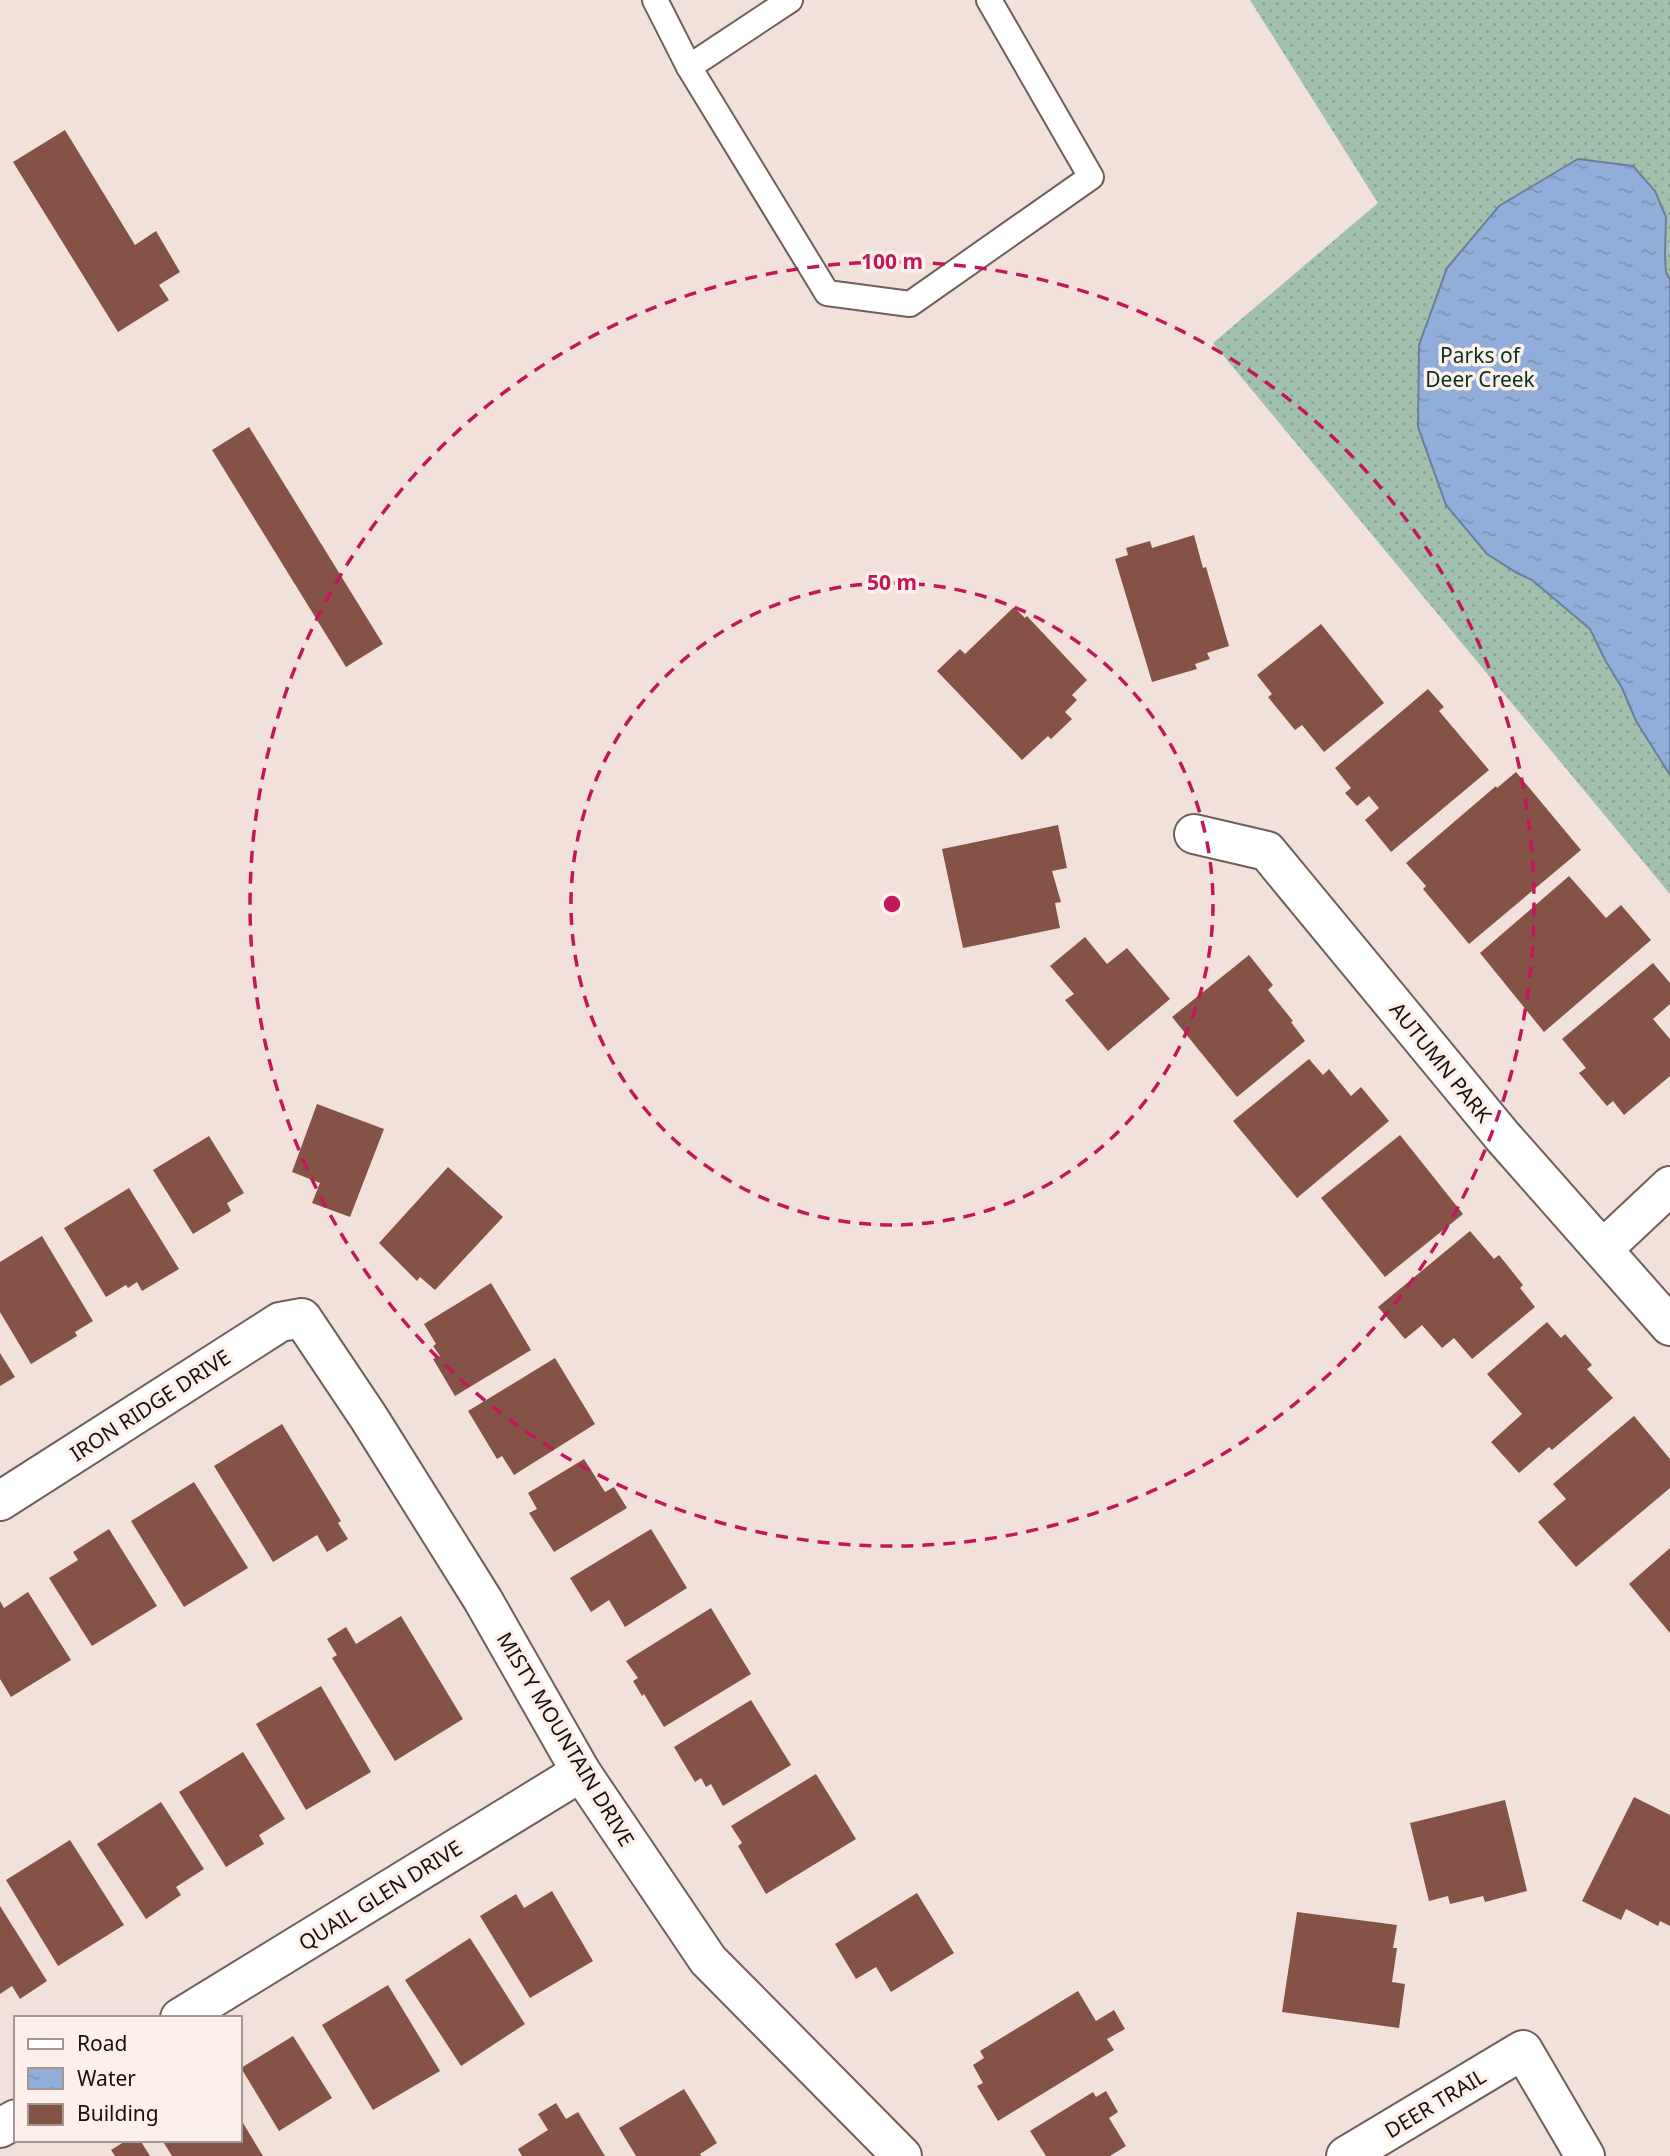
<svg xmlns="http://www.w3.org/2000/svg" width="1670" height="2156" viewBox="0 0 1670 2156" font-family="'Noto Sans',sans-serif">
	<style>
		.grass { fill: url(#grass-dots) }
		.water { fill: url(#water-ripples); stroke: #6b7f9c; stroke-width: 2 }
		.building { fill: #845345 }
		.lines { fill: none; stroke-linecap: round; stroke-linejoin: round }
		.lane-casing { stroke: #6e5f59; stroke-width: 28 }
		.street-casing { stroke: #6e5f59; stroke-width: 42 }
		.lane { stroke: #fff; stroke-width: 24 }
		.street { stroke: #fff; stroke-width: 38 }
		.ring { fill: none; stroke: #c2185b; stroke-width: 3.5; stroke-dasharray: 12 9 }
		.labels { text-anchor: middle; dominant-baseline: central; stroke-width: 7; stroke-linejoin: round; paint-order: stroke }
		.park-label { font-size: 21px; fill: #04321f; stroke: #fdefea }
		.street-label { font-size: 21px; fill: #16110e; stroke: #fdefea }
		.centre { fill: #c2185b; stroke: #fdefea; stroke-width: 3.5 }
		.ring-label { font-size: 21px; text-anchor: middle; font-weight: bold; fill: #c2185b; stroke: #fdefea; stroke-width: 7; stroke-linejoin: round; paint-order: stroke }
	</style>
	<defs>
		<pattern id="grass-dots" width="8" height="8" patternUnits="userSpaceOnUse" patternTransform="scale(1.75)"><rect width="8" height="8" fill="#a1c1ae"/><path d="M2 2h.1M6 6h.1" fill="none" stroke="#8aa594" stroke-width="1.8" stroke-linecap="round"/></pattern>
		<pattern id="water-ripples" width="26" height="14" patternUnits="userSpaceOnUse" patternTransform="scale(1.75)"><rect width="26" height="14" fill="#90aed9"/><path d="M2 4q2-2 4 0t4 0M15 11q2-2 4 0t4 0" fill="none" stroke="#7b95b9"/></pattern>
	</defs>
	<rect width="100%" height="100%" fill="#f2e1da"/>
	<path class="grass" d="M1250,0H1670V894L1213,343L1378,203Z"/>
	<path class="water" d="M1578,159L1633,166L1655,191L1666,217L1665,254L1666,272L1670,280V775L1636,721L1622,688L1605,660L1590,629L1532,580L1517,573L1487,554L1446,505L1418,427L1419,345L1447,268L1499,206Z"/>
	<g class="building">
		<path d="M65,130L135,245L156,231L180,272L159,285L169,300L118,332L13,162Z"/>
		<path d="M249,427L383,644L346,667L212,450Z"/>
		<path d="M1194,535L1203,568L1206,567L1229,646L1207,653L1210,659L1195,664L1197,669L1152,682L1115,559L1128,555L1126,548L1150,541L1152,548Z"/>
		<path d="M1014,607L1025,618L1027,616L1087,680L1072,695L1077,700L1065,712L1072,719L1051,739L1048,736L1022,760L937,671L960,649L965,654Z"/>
		<path d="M1321,624L1384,703L1324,752L1302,725L1295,730L1268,697L1272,694L1257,675Z"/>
		<path d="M1428,689L1444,707L1439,711L1489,770L1391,852L1365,820L1379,808L1369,796L1357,806L1345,793L1351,788L1335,768Z"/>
		<path d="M1516,772L1581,850L1469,944L1423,889L1426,886L1406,863L1496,786L1497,788Z"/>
		<path d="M1058,825L1067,868L1052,871L1061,902L1055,903L1060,928L963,948L942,849Z"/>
		<path d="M1569,876L1606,918L1621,905L1651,940L1544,1032L1480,953Z"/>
		<path d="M1085,937L1107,964L1127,948L1170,999L1108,1051L1065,1000L1074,994L1050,966Z"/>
		<path d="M1249,955L1273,985L1268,990L1293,1021L1291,1022L1305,1041L1237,1097L1172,1017Z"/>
		<path d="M1653,963L1670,983V1004L1653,1019L1670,1039V1076L1624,1115L1613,1101L1607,1106L1579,1073L1586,1068L1562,1039Z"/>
		<path d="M1309,1059L1323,1075L1329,1069L1351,1096L1361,1087L1389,1121L1297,1198L1233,1121Z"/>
		<path d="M317,1104L384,1129L350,1217L312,1203L320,1183L292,1172Z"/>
		<path d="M1400,1135L1463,1214L1385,1277L1321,1198Z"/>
		<path d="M209,1136L244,1193L227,1203L231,1211L193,1234L153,1170Z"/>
		<path d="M448,1167L503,1217L435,1290L420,1277L417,1281L379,1243Z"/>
		<path d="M129,1188L179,1269L142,1291L137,1282L128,1288L126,1285L106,1297L64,1228Z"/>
		<path d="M1470,1231L1494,1259L1499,1255L1523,1285L1520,1288L1535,1307L1472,1359L1454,1338L1442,1348L1422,1325L1405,1339L1378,1307Z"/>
		<path d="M42,1236L93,1321L75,1332L77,1336L31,1364L0,1312V1262Z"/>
		<path d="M491,1283L531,1350L455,1396L433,1359L440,1356L433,1346L436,1344L424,1324Z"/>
		<path d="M1547,1322L1561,1338L1565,1334L1592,1365L1587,1369L1613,1398L1552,1450L1549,1447L1519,1473L1491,1442L1522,1414L1487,1374Z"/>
		<path d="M0,1353L15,1377L0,1386Z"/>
		<path d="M555,1358L595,1424L514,1475L502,1456L497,1459L468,1411Z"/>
		<path d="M1634,1416L1670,1459V1488L1576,1567L1538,1522L1566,1499L1553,1484Z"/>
		<path d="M282,1424L341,1521L338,1523L348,1539L327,1552L317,1535L273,1562L214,1466Z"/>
		<path d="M584,1459L605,1492L614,1487L627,1508L554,1552L529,1513L537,1509L528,1493Z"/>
		<path d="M194,1482L248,1568L184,1607L131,1521Z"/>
		<path d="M109,1529L157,1606L92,1646L49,1578L78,1560L73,1552Z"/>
		<path d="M651,1529L687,1588L625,1627L609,1600L591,1612L570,1578Z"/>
		<path d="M1670,1548V1633L1629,1584Z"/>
		<path d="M28,1592L71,1660L11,1697L0,1679V1601L4,1608Z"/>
		<path d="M711,1608L751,1674L664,1727L644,1694L642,1696L633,1681L638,1678L626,1661Z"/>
		<path d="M401,1616L463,1719L395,1761L332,1658L337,1655L327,1639L346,1627L356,1644Z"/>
		<path d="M321,1686L371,1772L306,1810L256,1724Z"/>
		<path d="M751,1700L791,1765L723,1806L711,1784L706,1787L701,1778L695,1782L674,1747Z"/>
		<path d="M243,1752L285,1819L259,1835L264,1844L226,1867L179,1792Z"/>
		<path d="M816,1774L856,1839L766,1894L738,1846L742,1843L731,1826Z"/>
		<path d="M1634,1797L1670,1815V1926L1660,1921L1658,1926L1626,1909L1621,1920L1582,1901Z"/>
		<path d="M1505,1800L1527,1891L1485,1902L1483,1896L1450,1904L1448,1896L1429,1901L1410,1823Z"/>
		<path d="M161,1802L204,1869L176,1887L181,1895L146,1919L97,1844Z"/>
		<path d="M70,1840L124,1925L58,1966L6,1880Z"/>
		<path d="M552,1891L593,1961L530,1998L480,1916L516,1894L524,1908Z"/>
		<path d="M917,1893L954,1953L891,1992L876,1967L856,1979L835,1944Z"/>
		<path d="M0,1906L47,1981L20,1999L12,1986L0,1994Z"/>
		<path d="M1297,1912L1397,1925L1393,1948H1397L1392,1982L1405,1984L1399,2028L1282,2012Z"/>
		<path d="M470,1938L525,2024L461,2066L405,1980Z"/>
		<path d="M388,1985L440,2071L373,2110L322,2025Z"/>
		<path d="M1078,1991L1096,2021L1114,2010L1125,2029L1107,2039L1114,2050L998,2121L977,2086L983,2083L973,2065L984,2058L980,2051Z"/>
		<path d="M293,2036L332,2098L279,2131L241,2068Z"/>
		<path d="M684,2089L717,2143L700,2154L701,2156H636L619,2128Z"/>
		<path d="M1106,2091L1118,2112L1109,2118L1126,2146L1110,2156H1046L1030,2131L1093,2092L1096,2097Z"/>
		<path d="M556,2103L566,2119L578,2112L605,2156H522L518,2149L548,2130L538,2114Z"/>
		<path d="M240,2118L263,2156H172L162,2140H240Z"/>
		<path d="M127,2140H140L150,2156H115L111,2150Z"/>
	</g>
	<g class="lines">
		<defs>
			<g id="lane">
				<path d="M655,0L689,67L827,293L910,304L1091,177L989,0"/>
				<path d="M689,67L790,0"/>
			</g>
			<g id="street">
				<path d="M1194,834L1267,851L1503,1137L1670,1326"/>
				<path d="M1603,1249L1670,1186"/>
				<path d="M0,1501L280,1322L302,1318L369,1418L483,1600L581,1772L708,1960L902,2156"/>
				<path d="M180,2018L581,1772"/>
				<path d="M0,2128L16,2119"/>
				<path d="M1346,2156L1523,2050L1585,2156"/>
			</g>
		</defs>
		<use href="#lane" class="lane-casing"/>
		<use href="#street" class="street-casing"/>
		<use href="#lane" class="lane"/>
		<use href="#street" class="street"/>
	</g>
	<g class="ring">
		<circle cx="892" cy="904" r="321"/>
		<circle cx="892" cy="904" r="642"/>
	</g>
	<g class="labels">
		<g class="park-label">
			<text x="1480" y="355">Parks of<tspan x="1480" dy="24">Deer Creek</tspan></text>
		</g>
		<g class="street-label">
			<text transform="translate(1441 1062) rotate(51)">AUTUMN PARK</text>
			<text transform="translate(150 1405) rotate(-33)">IRON RIDGE DRIVE</text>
			<text transform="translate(566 1739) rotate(59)">MISTY MOUNTAIN DRIVE</text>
			<text transform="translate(380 1895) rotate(-32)">QUAIL GLEN DRIVE</text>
			<text transform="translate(1435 2103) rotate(-31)">DEER TRAIL</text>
		</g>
	</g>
	<circle cx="892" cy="904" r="10" class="centre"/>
	<g class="ring-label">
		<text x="892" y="269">100 m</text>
		<text x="892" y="590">50 m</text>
	</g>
	<rect x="14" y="2016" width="228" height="126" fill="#fdefea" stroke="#a19692" stroke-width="2"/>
	<rect x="28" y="2039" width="35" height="10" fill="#ffffff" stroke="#a19692" stroke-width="2"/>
	<text x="77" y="2051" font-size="21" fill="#16110e">Road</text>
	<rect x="28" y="2068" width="35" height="21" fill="url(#water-ripples)" stroke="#a19692" stroke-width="2"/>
	<text x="77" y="2086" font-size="21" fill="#16110e">Water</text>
	<rect x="28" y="2104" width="35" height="21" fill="#845345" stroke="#a19692" stroke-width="2"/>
	<text x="77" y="2121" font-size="21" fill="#16110e">Building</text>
</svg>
